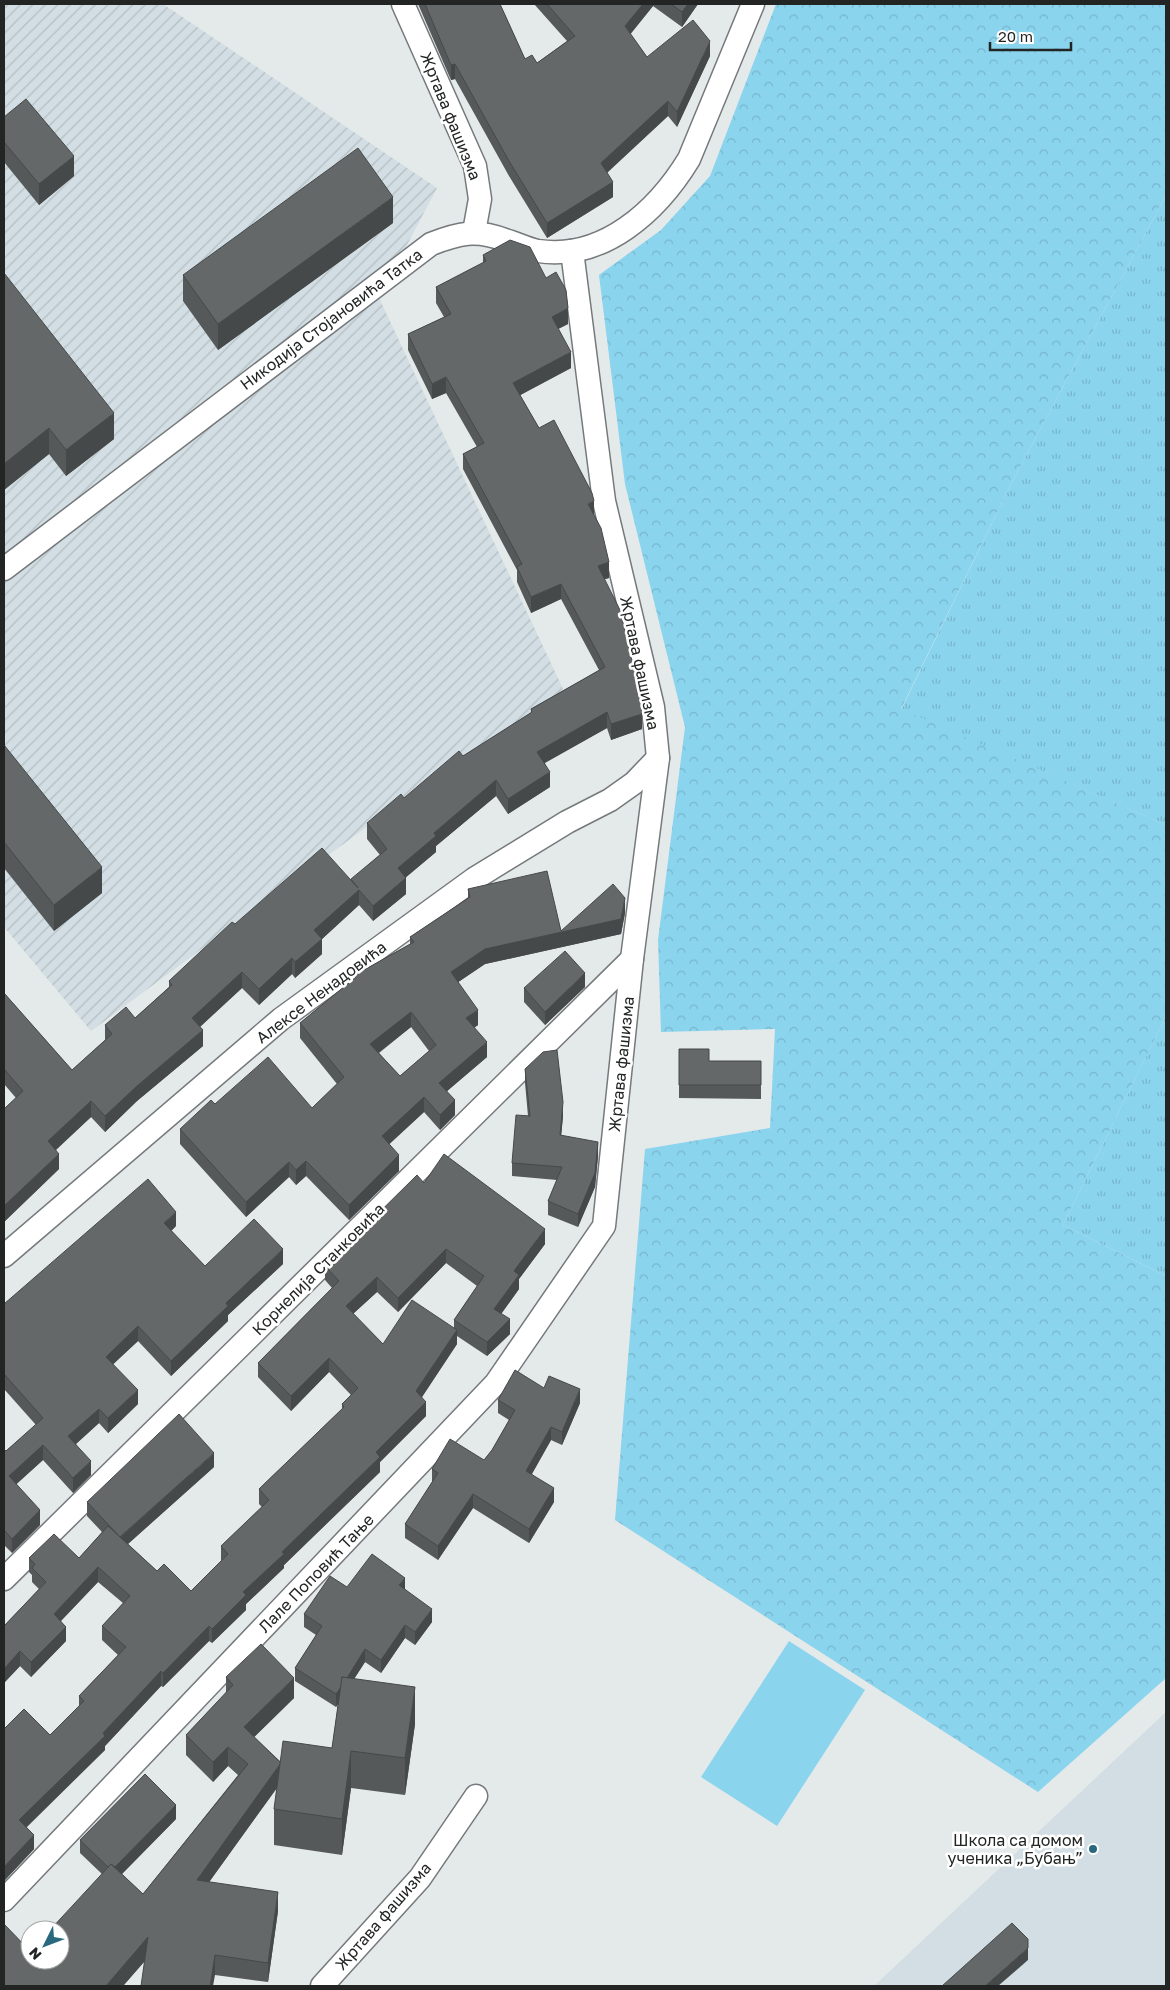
<svg xmlns="http://www.w3.org/2000/svg" width="1170" height="1990" viewBox="0 0 1170 1990" font-family="'Golos Text',sans-serif">
	<style>
		.built { fill: #d2dee3 }
		.industrial { fill: url(#industrial-furrows) }
		.grass { fill: url(#grass-tufts) }
		.forest { fill: url(#forest-crowns) }
		.garden { fill: #8ad4ee }
		.lines { fill: none; stroke-linecap: round; stroke-linejoin: round }
		.street-casing { stroke: #75797b; stroke-width: 25 }
		.street { stroke: #fff; stroke-width: 22 }
		.wall { fill: #56595a; fill-rule: evenodd }
		.shaded-wall { fill: #46494a }
		.building { fill: #646869; stroke: #46494a; fill-rule: evenodd }
		.poi-dot { fill: #28697d; stroke: #fff; stroke-width: 2 }
		.labels { text-anchor: middle; dominant-baseline: central; stroke-width: 5; stroke-linejoin: round; paint-order: stroke }
		.street-label { font-size: 16px; fill: #232525; stroke: #fff }
		.poi-label { font-size: 16px; fill: #232525; stroke: #fff; text-anchor: end }
	</style>
	<defs>
		<pattern id="industrial-furrows" width="10" height="10" patternUnits="userSpaceOnUse" patternTransform="scale(1.25)"><rect width="10" height="10" fill="#d2dee3"/><path d="M-1 1l2-2M0 10L10 0M9 11l2-2" fill="none" stroke="#b4bec3"/></pattern>
		<pattern id="grass-tufts" width="24" height="20" patternUnits="userSpaceOnUse" patternTransform="scale(1.25)"><rect width="24" height="20" fill="#8ad4ee"/><path d="M3 7l-1-3M5 7V3M7 7l1-3M15 17l-1-3M17 17v-4M19 17l1-3" fill="none" stroke="#77b6cc"/></pattern>
		<pattern id="forest-crowns" width="20" height="18" patternUnits="userSpaceOnUse" patternTransform="scale(1.25)"><rect width="20" height="18" fill="#8ad4ee"/><path d="M2 6a3 3 0 1 1 6 0M12 15a3 3 0 1 1 6 0" fill="none" stroke="#77b6cc"/></pattern>
	</defs>
	<rect width="100%" height="100%" fill="#e4e9ea"/>
	<path class="built" d="M1166,1712V1986H874Z"/>
	<path class="industrial" d="M4,4H163L437,188L379,298L564,691L461,757L91,1031L4,927Z"/>
	<g class="grass">
		<path d="M1166,195V825L901,710L1013,480Z"/>
		<path d="M1166,1016V1276L1063,1225Z"/>
	</g>
	<path class="forest" d="M776,4H1166V195L1013,480L901,709L1166,825V1016L1063,1225L1166,1276V1678L1038,1792L615,1520L645,1149L770,1128L775,1029L661,1032L658,940L685,727L625,484L599,275L661,230L710,176Z"/>
	<path class="garden" d="M789,1641L865,1690L777,1826L701,1777Z"/>
	<g class="lines">
		<defs>
			<g id="street">
				<path d="M403,4L475,166L480,199L474,232"/>
				<path d="M4,569L431,244C459,233 476,229 505,240C516,243 527,249 538,251C604,261 658,210 689,159L753,4"/>
				<path d="M4,1256L281,1019L474,879L567,822L610,800L634,783L658,758"/>
				<path d="M4,1579L632,959"/>
				<path d="M4,1900L496,1383L604,1226L632,959L658,758L653,707L604,501L572,251"/>
				<path d="M322,1986L420,1878L476,1796"/>
			</g>
		</defs>
		<use href="#street" class="street-casing"/>
		<use href="#street" class="street"/>
	</g>
	<g class="wall">
		<path d="M418,4H500L525,59L537,63L567,41L534,4H698L682,27L653,6L630,34L647,57L710,56L677,127L668,116L607,173L613,197L547,238L509,176L455,79L451,80Z"/>
		<path d="M4,117L74,176L39,205L4,162Z"/>
		<path d="M393,223L218,350L183,301V275Z"/>
		<path d="M483,255L568,324L558,329L571,368L520,395L539,428L594,516L609,578L604,579L642,729L611,740L607,728L545,763L550,787L508,814L496,796L436,846V852L406,877V894L373,921L359,905L322,939V954L295,978L292,974L259,1005L242,988L200,1027L203,1046L137,1101L105,1132L91,1117L56,1150L59,1169L4,1222V1109L16,1098L4,1084V993L72,1070L105,1040V1025L135,1018L169,987V981L235,924L351,880L380,855L367,839V823L404,798L463,756L531,713V709L599,670L561,599L531,613L517,582V570L463,469V454L477,447L446,393L432,399L408,350V334L444,317L436,303V287L483,263Z"/>
		<path d="M4,273L114,439L66,476L49,454L4,490Z"/>
		<path d="M4,745L102,893L54,931L4,868Z"/>
		<path d="M468,889L561,931L625,913L621,934L485,964L458,982L478,1025L474,1028L487,1057L447,1091L455,1115L440,1130L424,1112L389,1144L399,1171L349,1220L306,1176L296,1185L289,1177L246,1217L180,1144V1129L215,1104L312,1108L337,1084L300,1038V1023L355,978V975L410,944V937L468,898ZM411,1027L429,1051L400,1076L379,1053Z"/>
		<path d="M585,987L545,1025L524,1002V988Z"/>
		<path d="M679,1049L709,1061H761V1099L679,1098Z"/>
		<path d="M525,1069L563,1116L561,1135L598,1156L595,1187L578,1227L548,1215V1201L557,1180L512,1176V1163L528,1116L525,1083Z"/>
		<path d="M424,1183L545,1244L519,1279V1289L501,1314L510,1334L487,1356L457,1336V1344L422,1397L426,1416L380,1462V1472L284,1565V1568L246,1604V1610L212,1643L209,1641L163,1687L161,1686L105,1746V1750L27,1827L34,1849L4,1881V1729L50,1735L79,1706V1696L118,1655L102,1640V1626L123,1603L98,1582L61,1621L66,1641L31,1677L20,1666L4,1683V1626L39,1589L32,1582V1575L29,1572V1558H79L102,1532L87,1516V1502L214,1467L128,1544L157,1571L191,1591L221,1561V1546L262,1507L259,1504V1489L342,1409V1404L351,1395L329,1372L291,1411L258,1377V1363L332,1288L325,1280V1266ZM446,1263L477,1286L454,1320V1328L383,1344L353,1314L377,1292L398,1312Z"/>
		<path d="M176,1226L171,1231L205,1266L283,1264L228,1315V1321L171,1376L138,1341L113,1364L138,1404L108,1433L99,1423L76,1444L91,1475L73,1493L43,1460L16,1484L40,1525L12,1553L4,1545V1449L6,1451L36,1425L4,1389V1304Z"/>
		<path d="M544,1388L580,1403L562,1445L551,1440L532,1474L554,1502L529,1543L473,1508L438,1560L405,1538V1524L432,1482V1469L484,1460L492,1450L509,1420L498,1413V1400Z"/>
		<path d="M347,1587L405,1589L432,1622L415,1645L405,1638L381,1673L365,1662L354,1679L415,1724L405,1795L351,1788L342,1855L274,1845V1809L277,1788L209,1882L278,1911L268,1982L215,1975L145,1961L123,1986H4L30,1960L102,1874L80,1853V1840L176,1819L122,1874L143,1894L238,1775L228,1766L213,1782L186,1755V1735L226,1693V1677L294,1698L254,1737L281,1762L332,1748L338,1704L336,1707L295,1681V1668L316,1635L304,1627V1614Z"/>
	</g>
	<g class="shaded-wall">
		<path d="M643,4H653V6L625,41V26Z"/>
		<path d="M688,4H698L682,27V12Z"/>
		<path d="M710,41V56L677,127V112Z"/>
		<path d="M455,64V79L451,80V65Z"/>
		<path d="M668,101V116L601,178V163Z"/>
		<path d="M74,156V176L39,205V184Z"/>
		<path d="M613,182V197L547,238V223Z"/>
		<path d="M393,197V223L218,350V324Z"/>
		<path d="M568,308V324L552,332V317Z"/>
		<path d="M571,352V368L513,399V383Z"/>
		<path d="M446,377V393L432,399V384Z"/>
		<path d="M114,413V439L66,476V450Z"/>
		<path d="M49,428V454L4,490V464Z"/>
		<path d="M594,501V516L588,504Z"/>
		<path d="M609,562V578L598,581V566Z"/>
		<path d="M561,584V599L531,613V597Z"/>
		<path d="M607,712V728L537,767V752Z"/>
		<path d="M642,714V729L611,740V724Z"/>
		<path d="M550,772V787L508,814V799Z"/>
		<path d="M496,780V796L436,846V852L398,884V868L434,833Z"/>
		<path d="M102,867V893L54,931V905Z"/>
		<path d="M406,878V894L373,921V906Z"/>
		<path d="M359,890V905L322,939V954L295,978V962L314,930Z"/>
		<path d="M625,898V913L621,934L485,964L451,987V972L485,949L621,919Z"/>
		<path d="M292,958V974L259,1005V989Z"/>
		<path d="M242,972V988L192,1034V1018Z"/>
		<path d="M585,973V987L545,1025V1012Z"/>
		<path d="M478,1010V1025L466,1033V1018Z"/>
		<path d="M411,1012V1027L370,1059V1044Z"/>
		<path d="M203,1030V1046L137,1101L105,1132V1116L137,1086Z"/>
		<path d="M487,1042V1057L439,1098V1083Z"/>
		<path d="M424,1097V1112L382,1151V1136Z"/>
		<path d="M455,1100V1115L440,1130V1115Z"/>
		<path d="M91,1101V1117L48,1157V1141Z"/>
		<path d="M563,1102V1116L560,1149V1135Z"/>
		<path d="M598,1142V1156L595,1187L578,1227V1214Z"/>
		<path d="M59,1154V1169L4,1222V1206Z"/>
		<path d="M399,1155V1171L349,1220V1205Z"/>
		<path d="M306,1161V1176L296,1185V1170Z"/>
		<path d="M289,1162V1177L246,1217V1202Z"/>
		<path d="M176,1212V1226L164,1238V1223Z"/>
		<path d="M545,1229V1244L519,1279V1289L494,1324V1309L514,1271Z"/>
		<path d="M283,1249V1264L228,1315V1321L171,1376V1361L226,1303Z"/>
		<path d="M446,1249V1263L398,1312V1298Z"/>
		<path d="M377,1277V1292L346,1320V1306Z"/>
		<path d="M510,1319V1334L487,1356V1342Z"/>
		<path d="M138,1326V1341L106,1371V1357Z"/>
		<path d="M457,1330V1344L416,1406V1391Z"/>
		<path d="M329,1358V1372L291,1411V1396Z"/>
		<path d="M580,1389V1403L562,1445V1432Z"/>
		<path d="M138,1390V1404L108,1433V1418Z"/>
		<path d="M426,1402V1416L380,1462V1472L284,1565V1568L246,1604V1610L212,1643V1629L243,1592L282,1552L376,1452Z"/>
		<path d="M99,1409V1423L68,1451V1436Z"/>
		<path d="M551,1427V1440L526,1484V1471Z"/>
		<path d="M43,1445V1460L9,1491V1476Z"/>
		<path d="M214,1453V1467L120,1551V1538Z"/>
		<path d="M91,1461V1475L73,1493V1478Z"/>
		<path d="M554,1488V1502L529,1543V1529Z"/>
		<path d="M473,1494V1508L438,1560V1546Z"/>
		<path d="M40,1510V1525L12,1553V1539Z"/>
		<path d="M98,1567V1582L54,1628V1614Z"/>
		<path d="M405,1578V1592L399,1585Z"/>
		<path d="M432,1609V1622L415,1645V1632Z"/>
		<path d="M405,1625V1638L381,1673V1660Z"/>
		<path d="M209,1626V1641L163,1687V1673Z"/>
		<path d="M66,1627V1641L31,1677V1662Z"/>
		<path d="M365,1649V1662L336,1707V1694Z"/>
		<path d="M20,1651V1666L4,1683V1669Z"/>
		<path d="M161,1671V1686L105,1746V1750L19,1834V1820L103,1733Z"/>
		<path d="M294,1678V1698L244,1747V1727Z"/>
		<path d="M415,1687V1724L405,1795V1758Z"/>
		<path d="M228,1747V1766L213,1782V1762Z"/>
		<path d="M351,1751V1788L342,1855V1819Z"/>
		<path d="M281,1763V1782L197,1899V1880Z"/>
		<path d="M176,1805V1819L112,1884V1870Z"/>
		<path d="M34,1835V1849L4,1881V1867Z"/>
		<path d="M278,1892V1911L268,1982V1963Z"/>
		<path d="M148,1937V1957L123,1986H106Z"/>
		<path d="M1028,1948V1960L998,1986H985Z"/>
		<path d="M215,1955V1975L213,1986H210Z"/>
	</g>
	<g class="building">
		<path d="M425,4H500L525,59L532,55L537,63L575,36L547,4H643L625,26L647,57L693,20L710,41L677,112L668,101L601,163L613,182L547,223L509,161L455,64L451,65Z"/>
		<path d="M671,4H688L682,12Z"/>
		<path d="M26,99L74,156L39,184L4,142V117Z"/>
		<path d="M358,148L393,197L218,324L183,275Z"/>
		<path d="M510,240L530,247L546,278L556,272L566,290L568,308L552,317L571,352L513,383L539,428L554,420L592,493L594,501L588,504L601,528L609,562L598,566L620,610L640,694L642,714L611,724L607,712L537,752L550,772L508,799L496,780L434,833L436,836L398,868L406,878L373,906L359,890L314,930L322,939L295,962L292,958L259,989L242,972L192,1018L203,1030L137,1086L105,1116L91,1101L48,1141L59,1154L4,1206V1109L23,1091L4,1069V993L72,1070L112,1034L105,1025L126,1007L135,1018L172,985L169,981L232,922L235,924L322,848L358,888L351,879L387,849L367,823L401,794L404,798L459,751L463,756L532,712L531,709L605,667L561,584L531,597L517,567L522,564L463,454L484,443L446,377L432,384L408,334L451,314L436,287L486,261L483,255Z"/>
		<path d="M4,273L114,413L66,450L49,428L4,464Z"/>
		<path d="M4,745L102,867L54,905L4,842Z"/>
		<path d="M547,871L561,931L613,884L625,898L621,919L485,949L451,972L478,1010L466,1018L487,1042L439,1083L455,1100L440,1115L424,1097L382,1136L399,1155L349,1205L306,1161L296,1170L289,1162L246,1202L180,1129L211,1100L215,1104L268,1057L312,1108L344,1077L300,1023L356,977L355,975L414,942L410,937L470,897L468,889ZM411,1012L436,1045L400,1076L370,1044Z"/>
		<path d="M565,951L585,973L545,1012L524,988Z"/>
		<path d="M679,1049H709V1061H761V1085H679Z"/>
		<path d="M557,1050L563,1102L560,1135L598,1142L595,1173L578,1214L548,1201L562,1167L512,1163L516,1115L530,1116L525,1069L543,1052Z"/>
		<path d="M444,1154L545,1229L514,1271L519,1275L494,1309L510,1319L487,1342L454,1320L484,1276L446,1249L398,1298L377,1277L346,1306L383,1344L412,1300L457,1330L416,1391L426,1402L376,1452L380,1457L282,1552L284,1554L243,1592L246,1595L212,1629L209,1626L163,1673L161,1671L103,1733L105,1736L19,1820L34,1835L4,1867V1729L24,1709L50,1735L84,1701L79,1696L126,1647L102,1626L130,1596L98,1567L54,1614L66,1627L31,1662L20,1651L4,1669V1626L46,1582L32,1568L35,1564L29,1558L54,1534L79,1558L108,1526L157,1571L164,1564L191,1591L228,1554L221,1546L269,1500L259,1489L344,1407L342,1404L358,1388L329,1358L291,1396L258,1363L339,1281L325,1266L417,1175L424,1183Z"/>
		<path d="M148,1179L176,1212L164,1223L205,1266L254,1219L283,1249L226,1303L228,1306L171,1361L138,1326L106,1357L138,1390L108,1418L99,1409L68,1436L91,1461L73,1478L43,1445L9,1476L40,1510L12,1539L4,1530V1449L6,1451L43,1418L4,1374V1304Z"/>
		<path d="M515,1370L544,1388L549,1376L580,1389L562,1432L551,1427L526,1471L554,1488L529,1529L473,1494L438,1546L405,1524L438,1473L432,1469L450,1439L484,1460L492,1450L515,1410L498,1400Z"/>
		<path d="M179,1414L214,1453L120,1537L87,1502Z"/>
		<path d="M372,1554L405,1578L399,1585L432,1609L415,1632L405,1625L381,1660L365,1649L347,1678L342,1677L341,1687L336,1694L295,1668L322,1626L304,1614L330,1576L347,1587Z"/>
		<path d="M261,1644L294,1678L244,1727L281,1763L197,1880L278,1892L268,1963L215,1955L210,1986H141L148,1937L106,1986H4V1924L30,1951V1960H60V1930H50L111,1864L143,1894L248,1764L228,1747L213,1762L186,1735L233,1685L226,1677Z"/>
		<path d="M342,1677L415,1687L405,1758L351,1751L342,1819L274,1809L283,1741L332,1748Z"/>
		<path d="M145,1774L176,1805L115,1867L111,1864L108,1867L80,1840Z"/>
		<path d="M1012,1923L1028,1939V1948L985,1986H942Z"/>
	</g>
	<circle class="poi-dot" cx="1093" cy="1849" r="5"/>
	<g class="labels">
		<g class="street-label">
			<text transform="translate(451 116) rotate(68)">Жртава фашизма</text>
			<text transform="translate(331 319) rotate(-37)">Никодија Стојановића Татка</text>
			<text transform="translate(640 663) rotate(78)">Жртава фашизма</text>
			<text transform="translate(321 992) rotate(-37)">Алексе Ненадовића</text>
			<text transform="translate(621 1064) rotate(-84)">Жртава фашизма</text>
			<text transform="translate(318 1269) rotate(-45)">Корнелија Станковића</text>
			<text transform="translate(316 1573) rotate(-46)">Лале Поповић Тање</text>
			<text transform="translate(383 1916) rotate(-49)">Жртава фашизма</text>
		</g>
		<g class="poi-label">
			<text x="1083" y="1840">Школа са домом<tspan x="1083" dy="18">ученика „Бубањ”</tspan></text>
		</g>
	</g>
	<rect width="1170" height="1990" fill="none" stroke="#232525" stroke-width="10"/>
	<g transform="translate(45 1945) rotate(228)"><circle r="24" fill="#ffffff" stroke="#a7a8a8"/>
	<path d="M0-4L9 19L0 12L-9 19Z" fill="#28697d"/>
	<text y="-8" font-size="14" font-weight="bold" text-anchor="middle" fill="#232525">N</text>
	</g>
	<path d="M990 42v8h81v-8" fill="none" stroke="#232525" stroke-width="2.5"/>
	<text x="998" y="42" font-size="15" fill="#232525" stroke="#ffffff" stroke-width="4" paint-order="stroke">20 m</text>
</svg>
